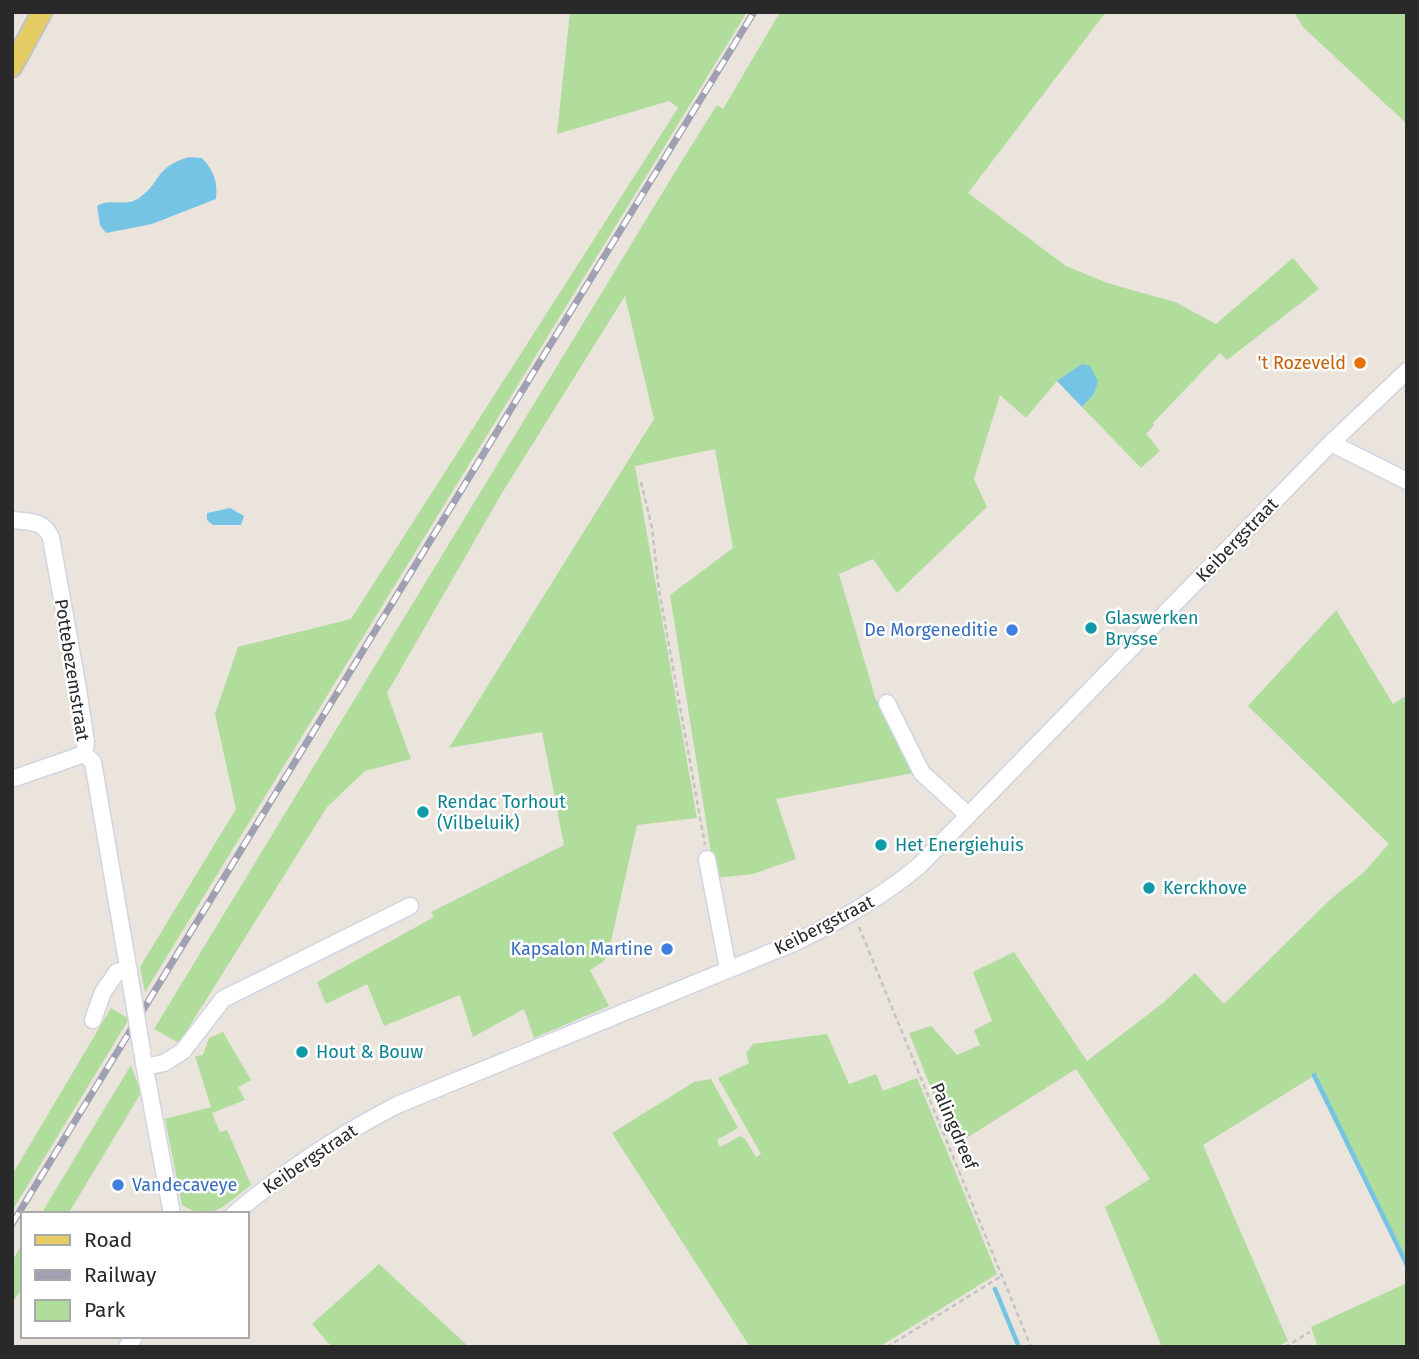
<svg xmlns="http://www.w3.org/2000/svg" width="1419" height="1359" viewBox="0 0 1419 1359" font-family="'Fira Sans',sans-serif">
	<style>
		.green { fill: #b0dd9c }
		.water { fill: #76c4e5 }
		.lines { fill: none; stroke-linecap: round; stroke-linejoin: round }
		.stream { stroke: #76c4e5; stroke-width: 4.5 }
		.minor-casing { stroke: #d1d4e1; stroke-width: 19 }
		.major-casing { stroke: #c3c3c3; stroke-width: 23 }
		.path { stroke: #c3c3c3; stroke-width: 2.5; stroke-dasharray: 5 3.5; stroke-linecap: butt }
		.minor { stroke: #fff; stroke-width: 16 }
		.major { stroke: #e6cc65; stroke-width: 19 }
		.rail-casing { stroke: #9fa1b2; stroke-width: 7 }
		.rail { stroke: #fff; stroke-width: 4.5; stroke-dasharray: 13; stroke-linecap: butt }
		.minor-bridge-casing { stroke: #d1d4e1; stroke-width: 19; stroke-linecap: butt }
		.minor-bridge { stroke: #fff; stroke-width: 16 }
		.food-dot { fill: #e8710a; stroke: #fff; stroke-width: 2.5 }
		.culture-dot { fill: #0f9aa8; stroke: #fff; stroke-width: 2.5 }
		.shop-dot { fill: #3f7fe0; stroke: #fff; stroke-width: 2.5 }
		.labels { text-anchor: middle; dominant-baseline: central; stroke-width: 5; stroke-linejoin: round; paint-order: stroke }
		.food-label { font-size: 18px; fill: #c56008; stroke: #fff; text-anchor: end }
		.street-label { font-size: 18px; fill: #292929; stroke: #fff }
		.culture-label { font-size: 18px; fill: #0d838f; stroke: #fff; text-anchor: start }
		.shop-label { font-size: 18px; fill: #366cbe; stroke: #fff; text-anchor: end }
	</style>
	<rect width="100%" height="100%" fill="#eae4dc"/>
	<g class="green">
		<path d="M570,12H747L145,992L140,967L236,809L215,714L238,647L351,619L678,108L669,101L557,134Z"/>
		<path d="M780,12H1106L968,193L1066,266L1107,283L1175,302L1216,324L1293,258L1319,289L1227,360L1220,353L1153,423L1154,425L1146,434L1160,451L1141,468L1082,407L1094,394L1057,381L1026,418L1000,395L974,479L987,507L897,593L873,559L839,574L875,697L913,773L776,799L796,859L753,874L715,878L670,595L733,548L715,449L635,466L697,818L637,825L611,941L604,961L590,970L609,1006L534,1038L524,1009L473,1037L460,995L384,1026L367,984L326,1004L317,982L434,917L431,912L564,845L542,732L449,748L654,419L625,296L502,493L387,693L411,759L365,771L327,807L179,1043L154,1029L683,159L717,105L723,109Z"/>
		<path d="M1294,12H1407V124L1303,27Z"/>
		<path d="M1336,610L1393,704L1407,695V1268L1312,1077L1203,1145L1288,1341L1277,1347H1162L1105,1207L1150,1179L1076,1069L954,1146L909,1033L931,1026L957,1055L980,1045L974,1030L992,1021L973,972L1014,952L1087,1061L1163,1003L1195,973L1224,1004L1333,897L1363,873L1389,844L1248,706Z"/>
		<path d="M111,1008L129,1019L12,1211V1175Z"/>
		<path d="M223,1032L251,1080L238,1087L245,1100L212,1113L220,1132L227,1130L251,1185C226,1203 213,1224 182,1205L165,1119L211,1107L195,1056L203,1055L209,1038Z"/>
		<path d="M827,1034L849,1084L876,1074L883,1091L917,1078L997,1274L879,1347H750L612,1133L694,1082L711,1079L738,1128L717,1140L720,1147L740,1136L745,1139L756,1157L761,1154L718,1078L749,1063L746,1054L753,1044Z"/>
		<path d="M131,1065L141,1093L68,1214H41Z"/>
		<path d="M23,1243V1288L12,1303V1261Z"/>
		<path d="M379,1264L469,1347H332L312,1324Z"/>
		<path d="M1407,1283V1347H1318L1311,1327Z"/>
	</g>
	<g class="water">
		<path d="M189,157L202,158C214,171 218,182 216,199L152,224L106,233L100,225L97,206C110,197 125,208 139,198C162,182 154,167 189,157Z"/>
		<path d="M1082,364L1090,366L1098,381L1094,394L1082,407L1057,381Z"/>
		<path d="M230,508L244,516L241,525H213L207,520V513Z"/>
	</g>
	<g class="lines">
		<g class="stream">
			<path d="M1314,1075L1407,1265"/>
			<path d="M995,1289L1019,1347"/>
		</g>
		<defs>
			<g id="minor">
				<path d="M1331,443L1407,481"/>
				<path d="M12,520C30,522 44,520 51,538L77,683L86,742L84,754"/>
				<path d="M887,703L922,773L968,815"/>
				<path d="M84,754L93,762L134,1002"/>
				<path d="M12,779L84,754"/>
				<path d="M707,859L728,969"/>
				<path d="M93,1020L103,992L117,972L129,970"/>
				<path d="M143,1058L172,1214"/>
				<path d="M145,1067L164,1063L183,1051L223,999L410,906"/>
				<path d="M234,1214C285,1171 337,1136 397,1105L796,942C841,920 880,898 919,866L1331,443L1407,371"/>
				<path d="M127,1347L135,1336"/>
			</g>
			<path id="major" d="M12,67L42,12"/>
		</defs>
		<use href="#minor" class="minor-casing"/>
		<use href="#major" class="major-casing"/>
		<g class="path">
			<path d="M641,482L652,528L659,590L705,845"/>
			<path d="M859,927L1031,1347"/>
			<path d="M887,1347L1003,1275"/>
			<path d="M1285,1347L1310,1332"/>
		</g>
		<use href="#minor" class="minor"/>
		<use href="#major" class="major"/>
		<defs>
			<path id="rail" d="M12,1224L754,12"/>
		</defs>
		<use href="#rail" class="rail-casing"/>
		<use href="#rail" class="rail"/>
		<defs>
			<path id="minor-bridge" d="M134,1002L142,1051"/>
		</defs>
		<use href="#minor-bridge" class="minor-bridge-casing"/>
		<use href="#minor-bridge" class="minor-bridge"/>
	</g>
	<circle class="food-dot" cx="1360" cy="363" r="7"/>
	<g class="culture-dot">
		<circle cx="1091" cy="628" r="7"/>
		<circle cx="423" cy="812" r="7"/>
		<circle cx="881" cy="845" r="7"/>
		<circle cx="1149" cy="888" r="7"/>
		<circle cx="302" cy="1052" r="7"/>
	</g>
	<g class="shop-dot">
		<circle cx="1012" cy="630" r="7"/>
		<circle cx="667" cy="949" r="7"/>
		<circle cx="118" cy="1185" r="7"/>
	</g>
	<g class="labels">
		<g class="food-label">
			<text x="1346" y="363">'t Rozeveld</text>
		</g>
		<g class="street-label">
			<text transform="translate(1237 540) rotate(-46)">Keibergstraat</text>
			<text transform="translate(72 670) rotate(81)">Pottebezemstraat</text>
			<text transform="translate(824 925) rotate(-27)">Keibergstraat</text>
			<text transform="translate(954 1126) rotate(67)">Palingdreef</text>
			<text transform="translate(310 1159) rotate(-34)">Keibergstraat</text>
		</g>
		<g class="culture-label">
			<text x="1105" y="618">Glaswerken<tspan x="1105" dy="21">Brysse</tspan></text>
			<text x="437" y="802">Rendac Torhout<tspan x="437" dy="21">(Vilbeluik)</tspan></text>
			<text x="895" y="845">Het Energiehuis</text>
			<text x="1163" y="888">Kerckhove</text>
			<text x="316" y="1052">Hout &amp; Bouw</text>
		</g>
		<g class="shop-label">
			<text x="998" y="630">De Morgeneditie</text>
			<text x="653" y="949">Kapsalon Martine</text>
			<text x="132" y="1185" text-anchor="start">Vandecaveye</text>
		</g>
	</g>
	<rect width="1419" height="1359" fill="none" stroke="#292929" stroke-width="28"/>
	<rect x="21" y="1212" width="228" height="126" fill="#ffffff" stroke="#a9a9a9" stroke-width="2"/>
	<rect x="35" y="1235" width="35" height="10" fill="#e6cc65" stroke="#a9a9a9" stroke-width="2"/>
	<text x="84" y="1247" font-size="21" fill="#292929">Road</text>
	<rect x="35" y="1270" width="35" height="10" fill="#9fa1b2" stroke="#a9a9a9" stroke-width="2"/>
	<text x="84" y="1282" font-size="21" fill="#292929">Railway</text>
	<rect x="35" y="1300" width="35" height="21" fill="#b0dd9c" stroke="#a9a9a9" stroke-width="2"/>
	<text x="84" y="1317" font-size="21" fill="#292929">Park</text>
</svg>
